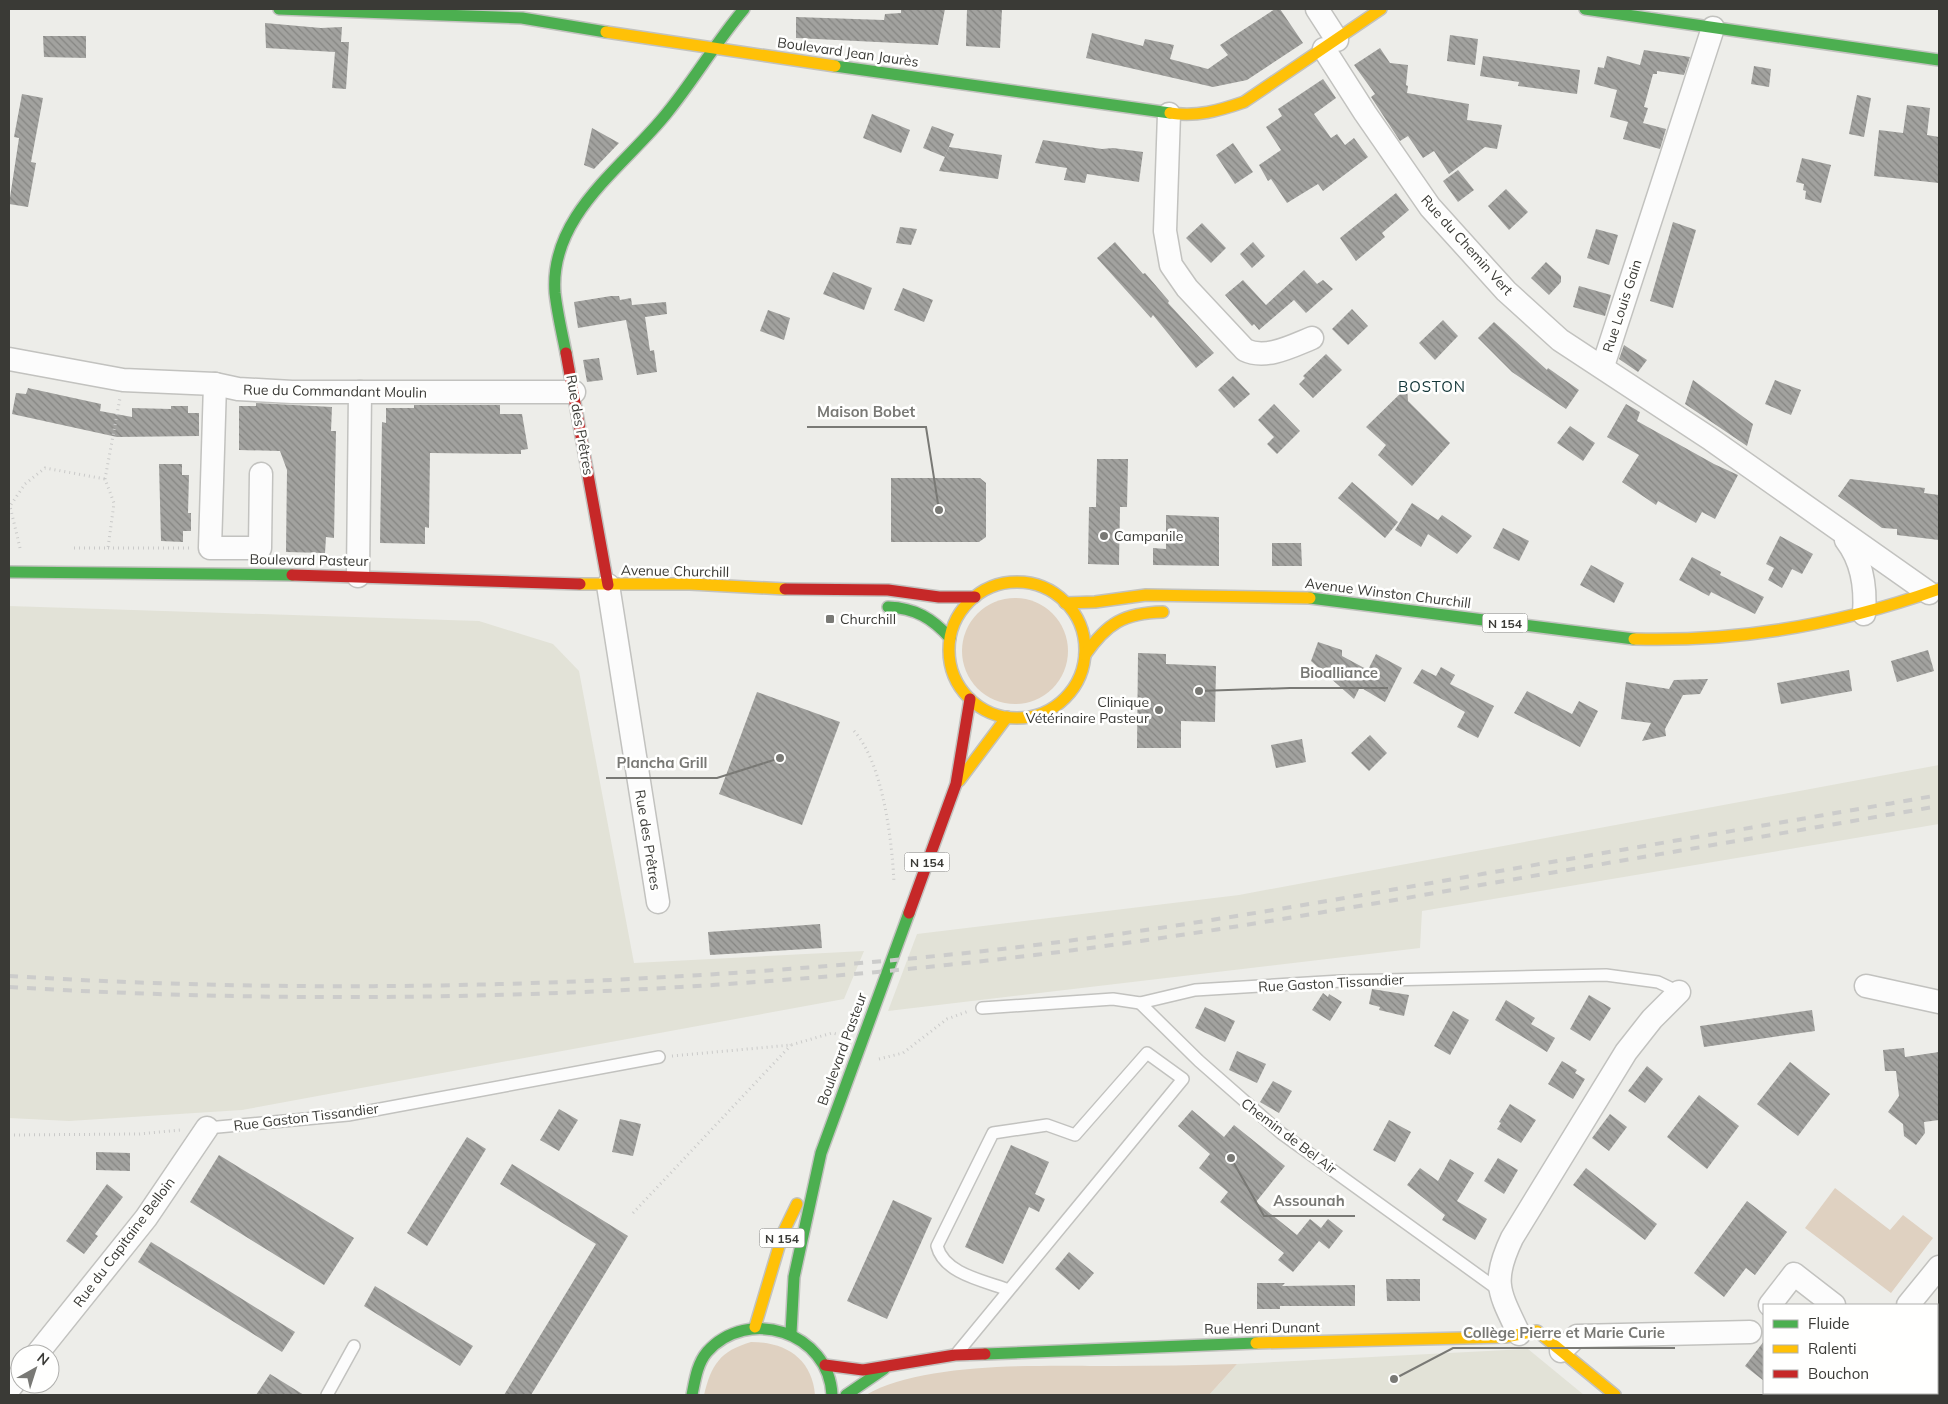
<svg xmlns="http://www.w3.org/2000/svg" width="1948" height="1404" viewBox="0 0 1948 1404" font-family="Mulish,sans-serif">
	<style>
		.built { fill: #e2e2d7 }
		.green { fill: #dfd1c1 }
		.building { fill: url(#building-back-hatch) }
		.lines { fill: none; stroke-linecap: round; stroke-linejoin: round }
		.lane-casing { stroke: #c2c2bf; stroke-width: 14 }
		.street-casing { stroke: #c2c2bf; stroke-width: 25 }
		.fast-casing { stroke: #c2c2bf; stroke-width: 14 }
		.slow-casing { stroke: #c2c2bf; stroke-width: 14 }
		.jam-casing { stroke: #c2c2bf; stroke-width: 14 }
		.path { stroke: #cacac9; stroke-width: 3; stroke-dasharray: 1 4; stroke-linecap: butt }
		.lane { stroke: #fcfcfc; stroke-width: 11 }
		.street { stroke: #fcfcfc; stroke-width: 22 }
		.fast { stroke: #4caf50; stroke-width: 11 }
		.slow { stroke: #ffc107; stroke-width: 11 }
		.jam { stroke: #c62828; stroke-width: 11 }
		.rail { stroke: #cccccb; stroke-width: 4; stroke-dasharray: 9 9; stroke-linecap: butt }
		.poi-dot { fill: #797975; stroke: #fffffe; stroke-width: 2 }
		.labels { text-anchor: middle; dominant-baseline: central; stroke-width: 5; stroke-linejoin: round; paint-order: stroke }
		.shield { fill: #fffffe; stroke: #757572; stroke-width: 1 }
		.shield-label { font-size: 12px; font-weight: bold; fill: #3a3a36 }
		.street-label { font-size: 14px; fill: #3a3a36; stroke: #fffffe }
		.poi-label { font-size: 14px; fill: #3a3a36; stroke: #fffffe; text-anchor: start }
		.neighbourhood-label { font-size: 15px; letter-spacing: 1px; fill: #143739; stroke: #fffffe }
		.leader { fill: none; stroke: #797975; stroke-width: 2 }
		.callout-dot { fill: #797975; stroke: #fffffe; stroke-width: 2 }
		.callout-label { font-size: 15px; text-anchor: middle; font-weight: bold; fill: #797975; stroke: #fffffe; stroke-width: 5; stroke-linejoin: round; paint-order: stroke }
	</style>
	<defs>
		<pattern id="building-back-hatch" width="6" height="6" patternUnits="userSpaceOnUse" patternTransform="scale(1.25)"><rect width="6" height="6" fill="#a2a29f"/><path d="M-1 5l2 2M0 0l6 6M5-1l2 2" fill="none" stroke="#858582"/></pattern>
	</defs>
	<rect width="100%" height="100%" fill="#edede9"/>
	<g class="built">
		<path d="M9,606L479,621L553,644L579,671L634,963L864,951L844,999L242,1110L69,1121L9,1118Z"/>
		<path d="M1939,765V824L1422,911L1420,948L888,1011L917,934L1239,895Z"/>
		<path d="M1528,1349L1584,1395H1209L1237,1364Z"/>
	</g>
	<g class="green">
		<circle cx="1015" cy="651" r="53"/>
		<path d="M1835,1188L1890,1230L1903,1215L1933,1238L1891,1293L1805,1228Z"/>
		<path d="M751,1342C786,1342 812,1359 815,1395H704C711,1365 720,1351 751,1342Z"/>
		<path d="M1237,1364L1209,1395H866C923,1361 1048,1366 1114,1366C1155,1366 1196,1365 1237,1364Z"/>
	</g>
	<g class="building">
		<path d="M901,9H945L938,45L796,38V17L884,20L885,14L901,13Z"/>
		<path d="M967,9H1002L1000,48L966,46Z"/>
		<path d="M1275,9H1280L1303,43L1247,80L1213,87L1086,58L1092,33L1143,46L1145,39L1174,45L1170,59L1208,69L1228,55L1220,45Z"/>
		<path d="M265,23L321,28L342,27L341,42H349L346,89L332,88L335,52L266,48Z"/>
		<path d="M1450,35L1478,39L1475,65L1447,61Z"/>
		<path d="M43,36H86V58L44,57Z"/>
		<path d="M1380,48L1390,63L1408,65L1406,85L1408,86L1407,93L1469,104L1467,120L1502,125L1497,149L1485,147L1449,174L1434,151L1423,158L1408,136L1400,141L1371,97L1375,94L1354,65Z"/>
		<path d="M1644,50L1690,57L1684,75L1657,71V74H1653L1644,107L1648,108L1643,123L1666,129L1660,149L1623,139L1628,122L1610,117L1617,90L1594,84L1598,67L1604,68L1607,56L1640,65Z"/>
		<path d="M1483,56L1580,70L1577,94L1518,86L1519,82L1480,76Z"/>
		<path d="M1754,66L1771,69L1769,87L1751,84Z"/>
		<path d="M1323,79L1336,98L1314,114L1331,138L1337,134L1345,145L1354,138L1368,157L1323,191L1318,184L1287,203L1271,179L1268,181L1259,165L1281,150L1266,127L1282,116L1278,109Z"/>
		<path d="M22,94L43,98L31,162L36,163L28,207L9,204L19,138L14,137Z"/>
		<path d="M1857,95L1871,98L1864,137L1849,134Z"/>
		<path d="M1907,105L1930,108L1927,135L1939,137V183L1874,176L1879,130L1903,133Z"/>
		<path d="M872,114L910,130L901,153L863,138Z"/>
		<path d="M932,126L954,134L945,157L923,148Z"/>
		<path d="M592,128L619,143L594,169L584,165Z"/>
		<path d="M1043,140L1102,149L1113,148L1143,152L1139,182L1087,174L1085,183L1064,180L1067,168L1035,163Z"/>
		<path d="M1233,143L1253,172L1235,184L1216,155Z"/>
		<path d="M949,147L1002,155L998,179L939,171Z"/>
		<path d="M1802,158L1831,165L1821,203L1805,199L1806,191L1803,190L1804,184L1796,182Z"/>
		<path d="M1458,170L1474,190L1458,202L1443,181Z"/>
		<path d="M1506,189L1528,212L1509,230L1488,206Z"/>
		<path d="M1396,193L1409,210L1382,233L1385,237L1356,261L1340,238Z"/>
		<path d="M1673,222L1696,230L1673,308L1650,301Z"/>
		<path d="M1202,223L1226,248L1211,263L1186,238Z"/>
		<path d="M900,227L917,229L911,245L896,243Z"/>
		<path d="M1596,229L1618,235L1609,265L1587,258Z"/>
		<path d="M1115,242L1143,274L1145,273L1169,301L1168,303L1214,353L1196,368L1153,315L1151,318L1097,258Z"/>
		<path d="M1253,242L1265,256L1252,268L1240,254Z"/>
		<path d="M1546,262L1561,276V282L1549,295L1531,278Z"/>
		<path d="M1304,270L1317,284L1323,280L1333,289L1306,313L1294,300L1259,330L1254,324L1252,326L1225,295L1243,280L1266,305Z"/>
		<path d="M833,272L872,288L864,310L823,294Z"/>
		<path d="M1579,286L1611,295L1605,316L1573,307Z"/>
		<path d="M903,288L933,300L924,322L894,310Z"/>
		<path d="M611,296H619L620,300L631,298L632,305L666,302L667,314L645,317L650,351L654,350L657,372L637,375L626,320L578,328L574,302Z"/>
		<path d="M1352,309L1368,326L1348,345L1332,329Z"/>
		<path d="M768,310L790,318L784,340L760,331Z"/>
		<path d="M1443,320L1458,336L1435,360L1419,343Z"/>
		<path d="M1494,322L1547,370L1548,368L1579,390L1566,409L1512,372L1478,338Z"/>
		<path d="M1624,345L1647,360L1638,372L1619,359Z"/>
		<path d="M1326,354L1342,370L1313,398L1299,384L1305,378L1303,376Z"/>
		<path d="M599,358L603,380L587,382L583,360Z"/>
		<path d="M1233,376L1250,394L1234,408L1218,390Z"/>
		<path d="M1693,380L1753,424L1747,446L1685,404Z"/>
		<path d="M1775,380L1801,390L1791,415L1765,404Z"/>
		<path d="M1407,387L1408,401L1450,443L1412,486L1378,455L1386,445L1366,427Z"/>
		<path d="M28,388L101,404L100,411L132,417V408L171,409V406H188V413H199V436L117,437L12,414L16,393L26,394Z"/>
		<path d="M256,403L332,407L331,431H336L334,538L326,537L325,553L286,552L287,470L280,451L239,450V406H256Z"/>
		<path d="M1274,404L1300,431L1277,454L1267,444L1274,437L1258,420Z"/>
		<path d="M1626,404L1640,412L1637,421L1714,464L1738,475L1715,519L1702,512L1696,523L1658,501L1656,505L1622,482L1639,455L1607,437Z"/>
		<path d="M414,405H500V414H522L528,449L521,450V454L430,453L429,528L425,527V544L380,543L382,422L386,423V408H414Z"/>
		<path d="M1570,426L1595,443L1583,461L1557,443Z"/>
		<path d="M1097,459H1128L1127,507H1120L1119,565L1088,564L1089,507H1096Z"/>
		<path d="M159,464H182V475H189L188,513H191V531H183V542L161,541Z"/>
		<path d="M891,478H980L986,483V537L979,542H891Z"/>
		<path d="M1850,479L1925,488L1924,493L1939,495V540L1897,535V529L1882,528L1838,496Z"/>
		<path d="M1352,482L1398,522L1385,538L1338,498Z"/>
		<path d="M1412,503L1438,520L1442,515L1472,536L1457,554L1428,534L1421,547L1395,530Z"/>
		<path d="M1166,515L1219,517V566L1153,565V548L1166,549Z"/>
		<path d="M1503,528L1529,541L1519,561L1493,548Z"/>
		<path d="M1780,536L1813,554L1802,574L1792,569L1782,588L1768,580L1774,568L1766,564Z"/>
		<path d="M1272,543H1301L1302,566H1272Z"/>
		<path d="M1692,557L1721,572L1720,575L1764,597L1755,614L1711,592L1709,596L1679,580Z"/>
		<path d="M1591,565L1624,583L1614,603L1580,585Z"/>
		<path d="M1318,642L1342,650V656L1368,670L1376,654L1402,668L1385,702L1360,687L1354,699L1311,661Z"/>
		<path d="M1928,650L1934,671L1897,682L1891,661Z"/>
		<path d="M1138,653L1166,654V664L1216,666L1215,722L1181,721V748H1137Z"/>
		<path d="M1441,667L1455,675L1450,684L1494,706L1478,738L1457,727L1465,712L1413,683L1422,669L1436,676Z"/>
		<path d="M1849,670L1852,691L1781,704L1777,683Z"/>
		<path d="M1708,679L1700,694L1683,695L1665,729L1666,736L1642,741L1651,723L1621,719L1626,682L1669,689L1674,680Z"/>
		<path d="M1527,691L1572,714L1579,701L1598,711L1580,747L1514,713Z"/>
		<path d="M757,692L840,722L802,825L719,794Z"/>
		<path d="M1370,735L1387,753L1369,771L1351,753Z"/>
		<path d="M1302,739L1306,762L1276,768L1271,745Z"/>
		<path d="M820,924L822,948L710,955L708,932Z"/>
		<path d="M1372,989L1409,995L1404,1016L1379,1010L1380,1007L1369,1004Z"/>
		<path d="M1323,993L1328,997L1329,994L1342,1002L1330,1021L1312,1010Z"/>
		<path d="M1589,995L1611,1008L1590,1041L1570,1029Z"/>
		<path d="M1506,1000L1535,1018L1531,1024L1555,1038L1547,1052L1495,1020Z"/>
		<path d="M1205,1007L1235,1021L1225,1042L1195,1028Z"/>
		<path d="M1812,1010L1815,1031L1704,1047L1700,1026Z"/>
		<path d="M1453,1011L1469,1020L1450,1055L1434,1046Z"/>
		<path d="M1904,1048L1905,1057L1939,1052V1120L1924,1122L1925,1133L1916,1145L1904,1136L1903,1124L1888,1112L1899,1096L1896,1071H1885L1883,1050Z"/>
		<path d="M1237,1051L1266,1064L1257,1083L1229,1070Z"/>
		<path d="M1562,1061L1577,1070L1575,1073L1585,1079L1573,1099L1548,1084Z"/>
		<path d="M1790,1062L1830,1094L1798,1136L1757,1104Z"/>
		<path d="M1647,1066L1663,1079L1645,1103L1628,1091Z"/>
		<path d="M1273,1081L1292,1091L1279,1113L1260,1102Z"/>
		<path d="M1699,1095L1739,1126L1707,1169L1667,1137Z"/>
		<path d="M1510,1104L1536,1120L1521,1143L1497,1129L1501,1123L1499,1122Z"/>
		<path d="M559,1109L578,1120L559,1151L540,1140Z"/>
		<path d="M1192,1110L1224,1137L1234,1125L1285,1166L1256,1202L1297,1235L1310,1219L1321,1228L1328,1219L1343,1231L1329,1249L1319,1241L1293,1272L1278,1260L1284,1253L1220,1202L1228,1192L1199,1168L1210,1154L1178,1126Z"/>
		<path d="M1610,1114L1627,1127L1609,1151L1592,1138Z"/>
		<path d="M620,1119L641,1124L633,1156L612,1152Z"/>
		<path d="M1389,1120L1411,1132L1395,1162L1373,1150Z"/>
		<path d="M467,1137L486,1149L427,1246L407,1233Z"/>
		<path d="M1011,1145L1049,1162L1035,1194L1045,1199L1039,1212L1029,1207L1003,1264L965,1247Z"/>
		<path d="M96,1152L130,1153V1171L96,1170Z"/>
		<path d="M219,1155L354,1238L324,1285L190,1202Z"/>
		<path d="M1498,1158L1518,1170L1504,1194L1484,1181Z"/>
		<path d="M1450,1159L1474,1173L1457,1201L1487,1219L1475,1240L1442,1220L1445,1215L1407,1185L1420,1168L1438,1181Z"/>
		<path d="M512,1164L628,1236L531,1395H504L596,1244L500,1184Z"/>
		<path d="M1586,1168L1657,1224L1645,1240L1573,1185Z"/>
		<path d="M107,1184L123,1197L95,1234L98,1236L84,1254L66,1241Z"/>
		<path d="M893,1200L932,1218L887,1319L847,1301Z"/>
		<path d="M1747,1201L1787,1232L1755,1275L1746,1268L1724,1297L1694,1273Z"/>
		<path d="M151,1242L295,1332L282,1352L138,1262Z"/>
		<path d="M1069,1252L1094,1273L1079,1290L1055,1269Z"/>
		<path d="M1386,1279H1420V1301H1387Z"/>
		<path d="M1257,1283H1285L1282,1286L1355,1285V1306H1280V1309H1257Z"/>
		<path d="M375,1286L473,1346L460,1366L364,1306Z"/>
		<path d="M1764,1341V1381L1745,1366Z"/>
		<path d="M270,1374L304,1395H256Z"/>
	</g>
	<g class="lines">
		<defs>
			<g id="lane">
				<path d="M1140,1003L1199,1061L1281,1133L1500,1291"/>
				<path d="M982,1008L1113,999L1140,1003L1195,990L1341,981L1606,975L1658,982L1679,992"/>
				<path d="M207,1128L348,1115L659,1057"/>
				<path d="M958,1352L1183,1079L1147,1053L1075,1135L1047,1125L993,1133L937,1246C944,1274 985,1281 1009,1290"/>
				<path d="M327,1395L354,1346"/>
			</g>
			<g id="street">
				<path d="M1317,9L1337,40"/>
				<path d="M1324,49L1365,113L1430,207L1506,291L1560,340L1709,438L1929,593"/>
				<path d="M1169,114L1165,231L1171,265L1187,288L1245,350C1266,360 1292,346 1312,338"/>
				<path d="M9,359L123,380L215,384L238,389L292,392H574"/>
				<path d="M1603,366L1713,28"/>
				<path d="M215,384L210,548H260L261,474"/>
				<path d="M1846,540C1863,562 1866,588 1864,614"/>
				<path d="M358,576L360,392"/>
				<path d="M608,585L658,902"/>
				<path d="M1866,986L1939,1002"/>
				<path d="M1770,1305L1794,1274L1834,1305"/>
				<path d="M1908,1305L1939,1267"/>
				<path d="M1519,1334C1499,1292 1491,1282 1512,1238L1626,1052L1652,1019L1679,992"/>
				<path d="M1561,1351L1577,1336L1750,1332"/>
				<path d="M37,1354L146,1218L207,1128"/>
				<path d="M9,1389L20,1375"/>
			</g>
			<g id="fast">
				<path d="M279,9L522,18L606,32"/>
				<path d="M1585,9L1939,60"/>
				<path d="M835,66L1170,113"/>
				<path d="M566,353C562,333 557,312 555,293C549,215 624,167 667,113C694,80 716,42 744,9"/>
				<path d="M9,572L292,575"/>
				<path d="M1310,598L1634,639"/>
				<path d="M888,607C915,608 932,618 950,638"/>
				<path d="M791,1333L794,1277L821,1153L909,913"/>
				<path d="M985,1354L1256,1343"/>
				<path d="M692,1395C695,1380 697,1364 707,1352C748,1306 829,1332 832,1395"/>
				<path d="M846,1395L884,1369"/>
			</g>
			<g id="slow">
				<path d="M606,32L835,66"/>
				<path d="M1170,113C1197,117 1218,111 1244,102L1381,9"/>
				<circle cx="1017" cy="650" r="68"/>
				<path d="M580,584H690L785,589"/>
				<path d="M1065,603L1095,602L1146,595L1310,598"/>
				<path d="M1634,639C1740,642 1839,625 1939,589"/>
				<path d="M1085,655C1107,623 1124,613 1163,612"/>
				<path d="M959,781L1007,717"/>
				<path d="M755,1327L783,1233L797,1204"/>
				<path d="M1256,1343L1505,1337L1537,1331L1615,1395"/>
			</g>
			<g id="jam">
				<path d="M566,353L608,585"/>
				<path d="M292,575L580,584"/>
				<path d="M785,589L888,590L939,597H975"/>
				<path d="M909,913L956,784L970,699"/>
				<path d="M825,1365L863,1370L955,1355L985,1354"/>
			</g>
		</defs>
		<use href="#lane" class="lane-casing"/>
		<use href="#street" class="street-casing"/>
		<use href="#fast" class="fast-casing"/>
		<use href="#slow" class="slow-casing"/>
		<use href="#jam" class="jam-casing"/>
		<g class="path">
			<path d="M20,548L10,506L25,484L45,468L105,479"/>
			<path d="M74,548H108L114,503L105,479L120,398"/>
			<path d="M108,548H190"/>
			<path d="M854,731C883,763 892,840 894,883"/>
			<path d="M672,1056L791,1045L832,1033L841,1035"/>
			<path d="M879,1059L903,1053L947,1019L969,1011"/>
			<path d="M9,1135L139,1134L181,1130"/>
			<path d="M633,1213L791,1045"/>
		</g>
		<use href="#lane" class="lane"/>
		<use href="#street" class="street"/>
		<use href="#fast" class="fast"/>
		<use href="#slow" class="slow"/>
		<use href="#jam" class="jam"/>
		<g class="rail">
			<path d="M9,976C331,996 654,986 975,952C1143,934 1310,904 1477,875C1631,848 1785,822 1939,795"/>
			<path d="M9,987C353,1008 700,996 1043,954C1182,937 1320,913 1458,889C1618,861 1779,834 1939,806"/>
		</g>
	</g>
	<g class="poi-dot">
		<circle cx="1104" cy="536" r="5"/>
		<rect x="825" y="614" width="10" height="10" rx="2.5"/>
		<circle cx="1159" cy="710" r="5"/>
	</g>
	<g class="labels">
		<g class="shield">
			<rect x="1482.5" y="613.5" width="45" height="19" rx="4"/>
			<rect x="904.5" y="852.5" width="45" height="19" rx="4"/>
			<rect x="759.5" y="1228.5" width="45" height="19" rx="4"/>
		</g>
		<g class="shield-label">
			<text x="1505" y="623">N 154</text>
			<text x="927" y="862">N 154</text>
			<text x="782" y="1238">N 154</text>
		</g>
		<g class="street-label">
			<text transform="translate(848 52) rotate(8)">Boulevard Jean Jaurès</text>
			<text transform="translate(1467 245) rotate(48)">Rue du Chemin Vert</text>
			<text transform="translate(1622 306) rotate(-72)">Rue Louis Gain</text>
			<text transform="translate(335 391) rotate(1)">Rue du Commandant Moulin</text>
			<text transform="translate(580 425) rotate(80)">Rue des Prêtres</text>
			<text transform="translate(309 560) rotate(1)">Boulevard Pasteur</text>
			<text transform="translate(675 571) rotate(1)">Avenue Churchill</text>
			<text transform="translate(1388 593) rotate(7)">Avenue Winston Churchill</text>
			<text transform="translate(648 840) rotate(81)">Rue des Prêtres</text>
			<text transform="translate(1331 983) rotate(-3)">Rue Gaston Tissandier</text>
			<text transform="translate(842 1049) rotate(-70)">Boulevard Pasteur</text>
			<text transform="translate(306 1117) rotate(-7)">Rue Gaston Tissandier</text>
			<text transform="translate(1289 1136) rotate(37)">Chemin de Bel Air</text>
			<text transform="translate(124 1242) rotate(-53)">Rue du Capitaine Belloin</text>
			<text transform="translate(1262 1328) rotate(-1)">Rue Henri Dunant</text>
		</g>
		<g class="poi-label">
			<text x="1114" y="536">Campanile</text>
			<text x="840" y="619">Churchill</text>
			<text x="1149" y="702" text-anchor="end">Clinique<tspan x="1149" dy="16">Vétérinaire Pasteur</tspan></text>
		</g>
		<g class="neighbourhood-label">
			<text x="1432" y="386">BOSTON</text>
		</g>
	</g>
	<path class="leader" d="M939 510L926 427H807M1199 691L1290 688H1388M780 758L717 778H606M1231 1158L1264 1216H1355M1394 1379L1453 1348H1675"/>
	<g class="callout-dot">
		<circle cx="939" cy="510" r="5"/>
		<circle cx="1199" cy="691" r="5"/>
		<circle cx="780" cy="758" r="5"/>
		<circle cx="1231" cy="1158" r="5"/>
		<circle cx="1394" cy="1379" r="5"/>
	</g>
	<g class="callout-label">
		<text x="866" y="417">Maison Bobet</text>
		<text x="1339" y="678">Bioalliance</text>
		<text x="662" y="768">Plancha Grill</text>
		<text x="1309" y="1206">Assounah</text>
		<text x="1564" y="1338">Collège Pierre et Marie Curie</text>
	</g>
	<rect width="1948" height="1404" fill="none" stroke="#3a3a36" stroke-width="20"/>
	<rect x="1763" y="1304" width="175" height="90" fill="#fffffe" stroke="#b0b0ae"/>
	<rect x="1773" y="1320" width="25" height="8" fill="#4caf50" stroke="#b0b0ae"/>
	<text x="1808" y="1329" font-size="15" fill="#3a3a36">Fluide</text>
	<rect x="1773" y="1345" width="25" height="8" fill="#ffc107" stroke="#b0b0ae"/>
	<text x="1808" y="1354" font-size="15" fill="#3a3a36">Ralenti</text>
	<rect x="1773" y="1370" width="25" height="8" fill="#c62828" stroke="#b0b0ae"/>
	<text x="1808" y="1379" font-size="15" fill="#3a3a36">Bouchon</text>
	<g transform="translate(35 1369) rotate(39)"><circle r="24" fill="#fffffe" stroke="#b0b0ae"/>
	<path d="M0-4L9 19L0 12L-9 19Z" fill="#797975"/>
	<text y="-8" font-size="14" font-weight="bold" text-anchor="middle" fill="#3a3a36">N</text>
	</g>
</svg>
